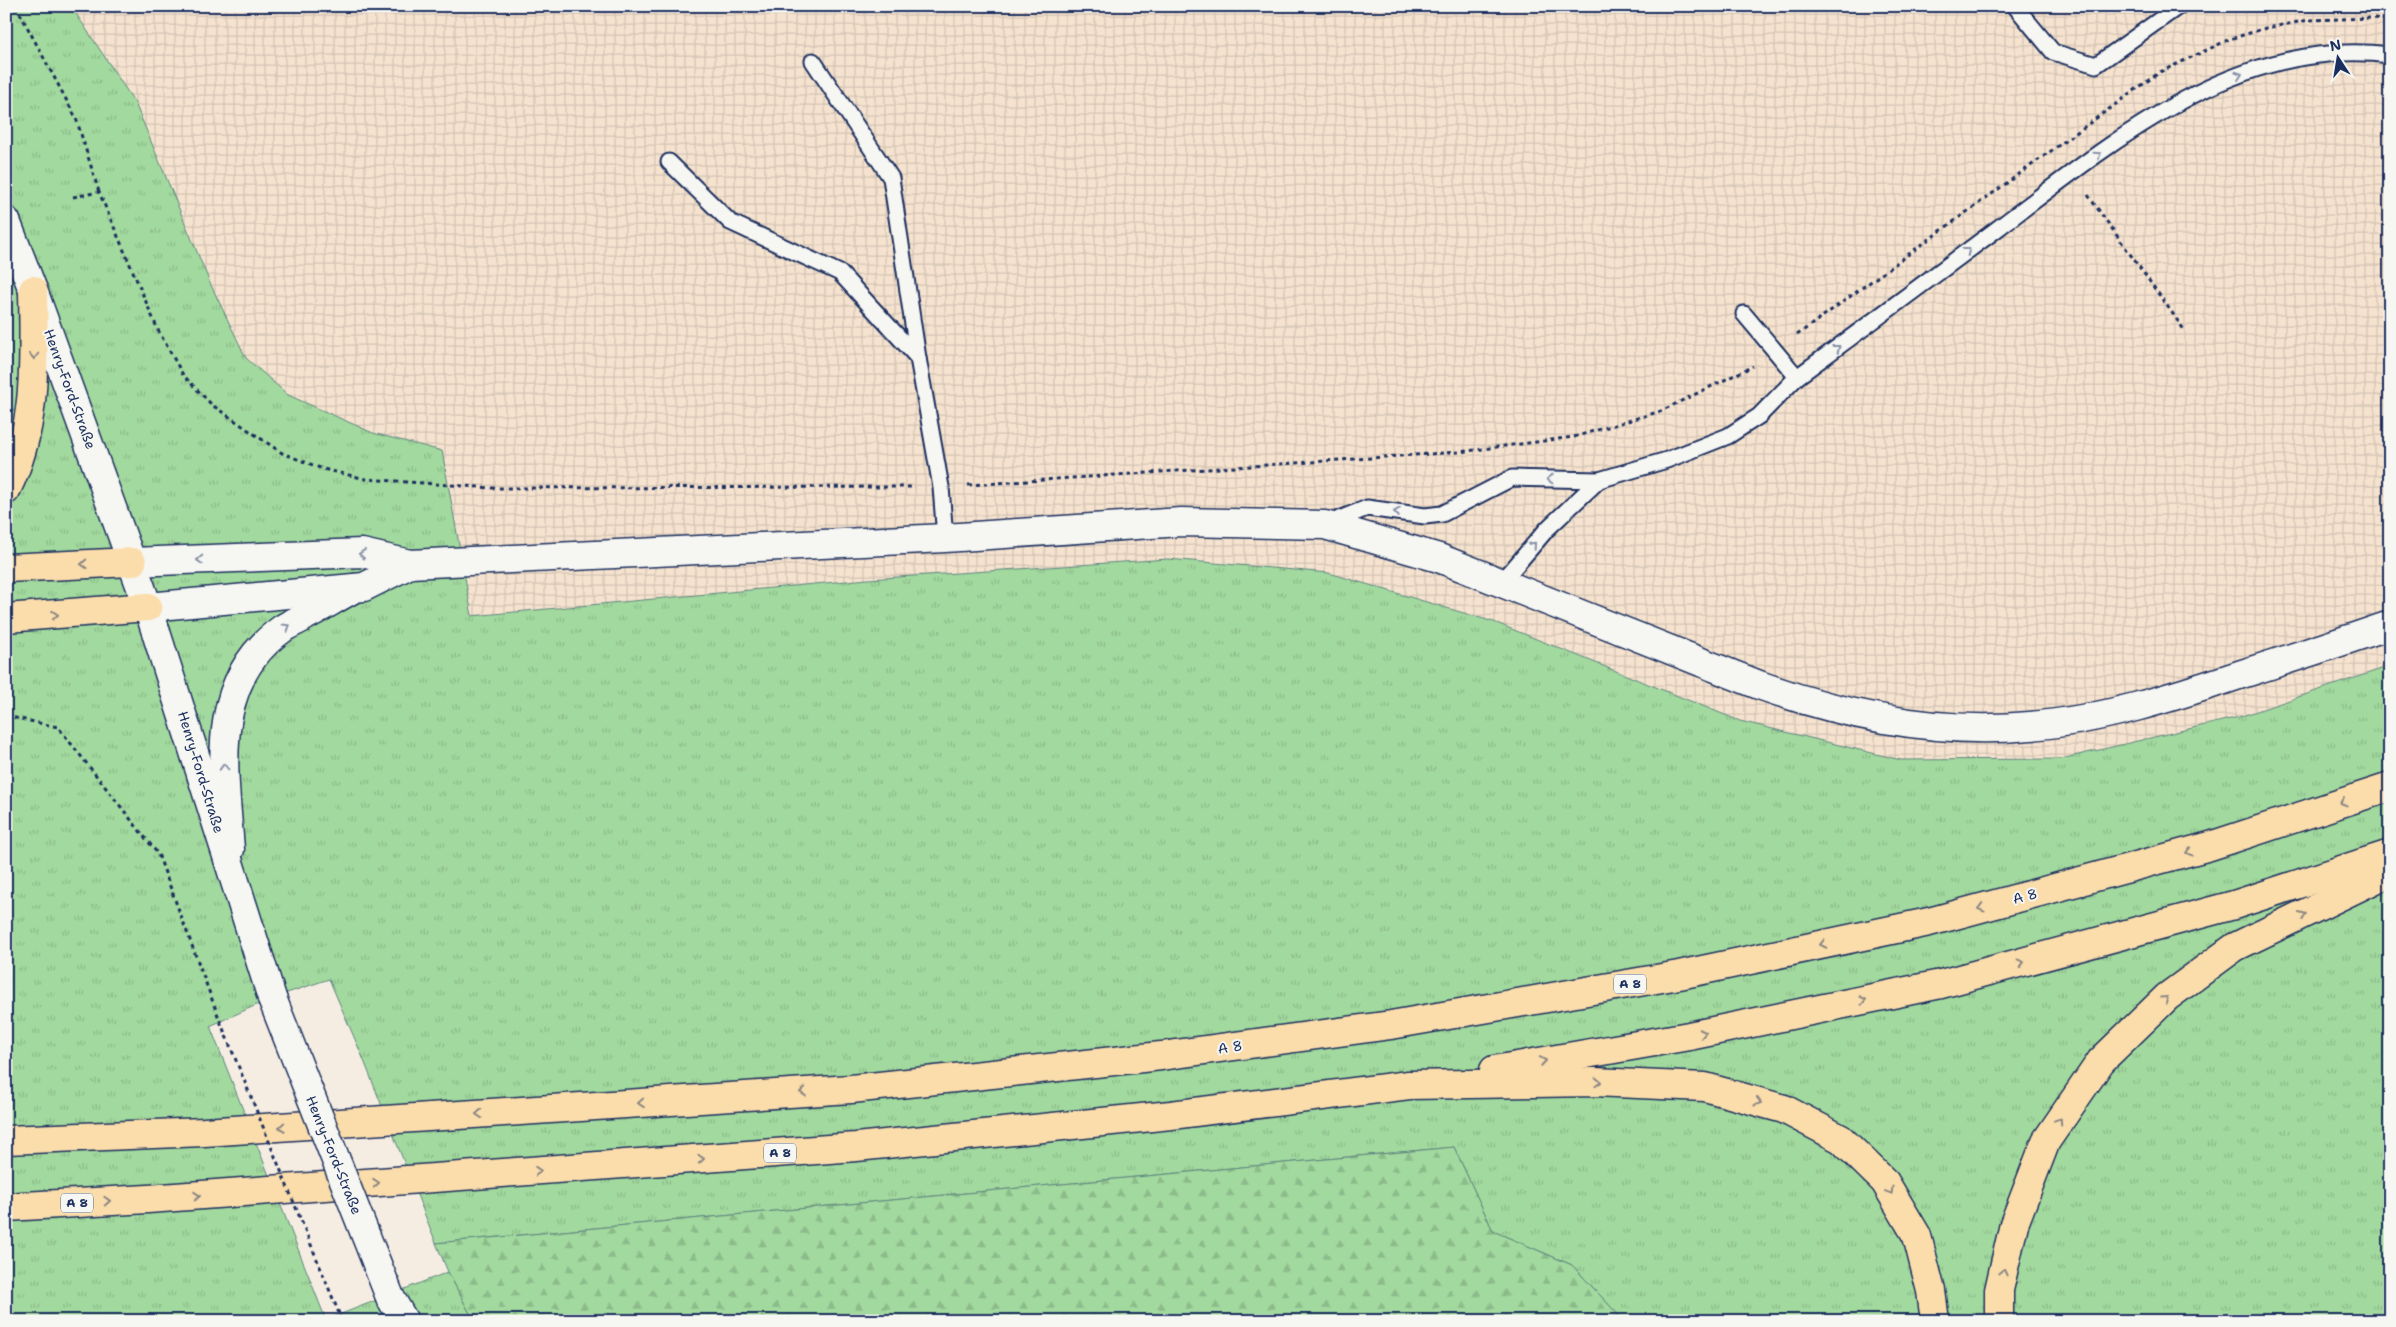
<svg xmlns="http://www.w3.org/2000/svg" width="2396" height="1327" viewBox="0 0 2396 1327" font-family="'Shantell Sans',sans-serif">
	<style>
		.industrial { fill: url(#industrial-grid) }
		.grass { fill: url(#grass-tufts); stroke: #5e847e }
		.forest { fill: url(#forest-firs); stroke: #5e847e }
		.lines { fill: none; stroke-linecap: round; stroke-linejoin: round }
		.lane-casing { stroke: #1b2f5e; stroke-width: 19 }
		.street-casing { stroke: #1b2f5e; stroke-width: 31 }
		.secondary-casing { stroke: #1b2f5e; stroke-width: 31 }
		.highway-casing { stroke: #1b2f5e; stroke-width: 31 }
		.path { stroke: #1b2f5e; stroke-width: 3; stroke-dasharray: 4 4; stroke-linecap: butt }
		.lane { stroke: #f6f6f2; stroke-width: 15 }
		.street { stroke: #f6f6f2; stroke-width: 28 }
		.secondary { stroke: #f6f6f2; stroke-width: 28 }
		.highway { stroke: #fbddab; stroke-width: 28 }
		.secondary-bridge-casing { stroke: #1b2f5e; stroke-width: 31; stroke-linecap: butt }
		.path-bridge { stroke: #1b2f5e; stroke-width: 3; stroke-dasharray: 4 4; stroke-linecap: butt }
		.secondary-bridge { stroke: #f6f6f2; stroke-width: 28 }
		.oneway { stroke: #8892a8 }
		.oneway2 { stroke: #8b8684 }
		.labels { text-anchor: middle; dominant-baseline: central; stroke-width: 4; stroke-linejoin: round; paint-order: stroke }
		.shield { fill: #f6f6f2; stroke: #5d6b8a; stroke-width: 1 }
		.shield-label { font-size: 12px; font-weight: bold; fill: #1b2f5e }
		.street-label { font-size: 14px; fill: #1b2f5e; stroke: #f6f6f2 }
	</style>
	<defs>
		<pattern id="industrial-grid" width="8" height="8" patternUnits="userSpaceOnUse" patternTransform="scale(1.25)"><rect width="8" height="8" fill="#f6e3cf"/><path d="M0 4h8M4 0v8" fill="none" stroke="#d2c3b4"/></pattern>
		<pattern id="grass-tufts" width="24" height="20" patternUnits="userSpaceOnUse" patternTransform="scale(1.25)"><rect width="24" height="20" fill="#a2d99e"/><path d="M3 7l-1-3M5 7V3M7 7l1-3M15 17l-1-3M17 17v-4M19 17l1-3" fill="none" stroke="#8bbb8a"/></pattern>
		<pattern id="forest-firs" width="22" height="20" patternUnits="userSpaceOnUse" patternTransform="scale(1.25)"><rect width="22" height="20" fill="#a2d99e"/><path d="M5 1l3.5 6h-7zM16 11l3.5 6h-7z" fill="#8bbb8a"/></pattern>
	</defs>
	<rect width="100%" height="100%" fill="#f6ede2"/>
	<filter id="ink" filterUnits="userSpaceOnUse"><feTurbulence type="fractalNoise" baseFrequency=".02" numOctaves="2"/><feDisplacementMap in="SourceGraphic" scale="10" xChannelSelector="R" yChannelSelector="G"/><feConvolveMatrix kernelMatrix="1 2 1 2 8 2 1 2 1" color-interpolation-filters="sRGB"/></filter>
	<g filter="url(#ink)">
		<path class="industrial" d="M71,6H2390V666L2239,717L2061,759L1901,760L1740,721L1494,622L1329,573L1168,559L868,579L472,616L442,451L373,433L288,395L246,358L210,283L135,103Z"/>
		<path class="grass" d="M6,6H71L135,103L210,283L246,358L288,395L373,433L442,451L472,616L868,579L1168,559L1329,573L1494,622L1740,721L1901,760L2061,759L2239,717L2390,666V1321H1624L1572,1265L1493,1231L1454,1147L436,1243L363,1058L329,979L272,998L210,1026L326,1320L448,1272L474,1321H6Z"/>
		<path class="forest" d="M1454,1147L1493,1231L1572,1265L1624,1321H474L448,1272L436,1243Z"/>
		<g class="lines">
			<defs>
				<g id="lane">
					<path d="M2015,6L2053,52L2096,65L2179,6"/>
					<path d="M813,61L891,178L918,358L941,487L945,538"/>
					<path d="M669,162L730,222L840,273L918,358"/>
					<path d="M1744,314L1797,377"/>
					<path d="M1327,524L1367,508L1425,516L1442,514L1512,478L1599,480L1667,460L1728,436L1759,416L1797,377C1864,328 1931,278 1997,229C2110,144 2238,35 2390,55"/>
					<path d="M1501,583L1547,529L1599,480"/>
				</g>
				<g id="street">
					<path d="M132,562L362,553L410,564L945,538L1181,522L1325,525L1439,558L1759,685C1846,716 1937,735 2030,726C2103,720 2173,697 2242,674C2292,658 2341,642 2390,625"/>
					<path d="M148,607L364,587L410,564"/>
					<path d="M230,849C224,771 208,682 282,629C289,624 298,621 305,616C322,607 338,597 355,588"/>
				</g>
				<g id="secondary">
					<path d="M6,221L33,290L148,607L272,998"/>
					<path d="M390,1297L404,1321"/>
				</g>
				<g id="highway">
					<path d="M6,490C38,428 34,357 33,290"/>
					<path d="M6,568L132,562"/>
					<path d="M6,618L148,607"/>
					<path d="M1494,1070L1689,1036L1941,984L2234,905L2390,854"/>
					<path d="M6,1140L204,1132L851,1089L1161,1056L1391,1025L1679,975L1929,922L2210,846L2390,787"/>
					<path d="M6,1207L148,1199L856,1147L1171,1115L1409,1085L1594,1082L1705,1087L1784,1109L1841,1139L1885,1182L1917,1236L1931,1291L1935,1321"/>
					<path d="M1999,1321V1290L2014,1224L2046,1141L2101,1061L2167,997L2235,947L2390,872"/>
				</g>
			</defs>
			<use href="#lane" class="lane-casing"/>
			<use href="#street" class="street-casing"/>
			<use href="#secondary" class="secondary-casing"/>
			<use href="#highway" class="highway-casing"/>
			<g class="path">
				<path d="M16,6L76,118L99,192"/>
				<path d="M2088,195L2185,331"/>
				<path d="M73,197L99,192L158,330L183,375L212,405L282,453L323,469L366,479L492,488L915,487"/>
				<path d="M1797,335L2160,72L2230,39L2266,28L2309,20L2373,18L2390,20"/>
				<path d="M968,485L1459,452L1574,437L1661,411L1753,366"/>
				<path d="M6,716L58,727L158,854L220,1021"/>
				<path d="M340,1316L342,1321"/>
			</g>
			<use href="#lane" class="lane"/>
			<use href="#street" class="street"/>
			<use href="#secondary" class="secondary"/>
			<use href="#highway" class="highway"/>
			<defs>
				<path id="secondary-bridge" d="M272,998L390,1297"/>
			</defs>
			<use href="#secondary-bridge" class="secondary-bridge-casing"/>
			<path class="path-bridge" d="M220,1021L340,1316"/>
			<use href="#secondary-bridge" class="secondary-bridge"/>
		</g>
		<defs><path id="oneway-chevron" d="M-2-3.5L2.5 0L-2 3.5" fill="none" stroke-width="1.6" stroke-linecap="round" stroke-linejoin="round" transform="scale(1.25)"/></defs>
		<g class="oneway">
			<use href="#oneway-chevron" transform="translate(2239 75) rotate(-19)"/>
			<use href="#oneway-chevron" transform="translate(2098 155) rotate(-34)"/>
			<use href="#oneway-chevron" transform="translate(1967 251) rotate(-37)"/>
			<use href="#oneway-chevron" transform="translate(1837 348) rotate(-37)"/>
			<use href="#oneway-chevron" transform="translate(1550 479) rotate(-179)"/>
			<use href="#oneway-chevron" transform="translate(1397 512) rotate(-171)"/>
			<use href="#oneway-chevron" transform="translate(1533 545) rotate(-49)"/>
			<use href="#oneway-chevron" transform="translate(362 554) rotate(-175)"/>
			<use href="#oneway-chevron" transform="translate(200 560) rotate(178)"/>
			<use href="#oneway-chevron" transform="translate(287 627) rotate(-31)"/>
			<use href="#oneway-chevron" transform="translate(224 767) rotate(-92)"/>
		</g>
		<g class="oneway2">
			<use href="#oneway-chevron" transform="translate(34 356) rotate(90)"/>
			<use href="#oneway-chevron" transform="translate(84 564) rotate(177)"/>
			<use href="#oneway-chevron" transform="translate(55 615) rotate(-4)"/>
			<use href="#oneway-chevron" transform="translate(2343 802) rotate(162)"/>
			<use href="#oneway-chevron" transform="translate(2189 852) rotate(165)"/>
			<use href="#oneway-chevron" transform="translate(1981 908) rotate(165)"/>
			<use href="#oneway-chevron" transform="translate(2303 915) rotate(-25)"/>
			<use href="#oneway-chevron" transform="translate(1823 944) rotate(168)"/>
			<use href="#oneway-chevron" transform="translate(2021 963) rotate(-15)"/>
			<use href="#oneway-chevron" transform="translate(2165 999) rotate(-42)"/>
			<use href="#oneway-chevron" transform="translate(1863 1000) rotate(-12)"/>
			<use href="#oneway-chevron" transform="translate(1703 1033) rotate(-12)"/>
			<use href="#oneway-chevron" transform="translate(1543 1061) rotate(-10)"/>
			<use href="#oneway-chevron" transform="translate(1598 1082) rotate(2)"/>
			<use href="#oneway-chevron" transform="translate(803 1092) rotate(176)"/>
			<use href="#oneway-chevron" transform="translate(1758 1102) rotate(16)"/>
			<use href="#oneway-chevron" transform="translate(641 1103) rotate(176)"/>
			<use href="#oneway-chevron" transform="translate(479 1114) rotate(176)"/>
			<use href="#oneway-chevron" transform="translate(2059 1121) rotate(-56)"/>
			<use href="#oneway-chevron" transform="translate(282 1127) rotate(176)"/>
			<use href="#oneway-chevron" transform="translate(701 1159) rotate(-4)"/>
			<use href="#oneway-chevron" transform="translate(538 1171) rotate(-4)"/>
			<use href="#oneway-chevron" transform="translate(376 1183) rotate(-4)"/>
			<use href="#oneway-chevron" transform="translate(1890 1191) rotate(59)"/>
			<use href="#oneway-chevron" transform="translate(197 1196) rotate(-4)"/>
			<use href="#oneway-chevron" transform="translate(107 1201) rotate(-3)"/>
			<use href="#oneway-chevron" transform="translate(2003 1272) rotate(-77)"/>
		</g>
	</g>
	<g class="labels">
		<g class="shield">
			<rect x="1614" y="974.5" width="32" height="19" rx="4"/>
			<rect x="764" y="1143.5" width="32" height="19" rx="4"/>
			<rect x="61" y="1193.5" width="32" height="19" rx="4"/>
		</g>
		<g class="shield-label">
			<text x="1630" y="984">A 8</text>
			<text x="780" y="1153">A 8</text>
			<text x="77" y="1203">A 8</text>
		</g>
		<g class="street-label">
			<text transform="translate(70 389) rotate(70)">Henry-Ford-Straße</text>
			<text transform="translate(201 772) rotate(73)">Henry-Ford-Straße</text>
			<text transform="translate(2025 896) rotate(-15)">A 8</text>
			<text transform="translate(1230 1047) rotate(-8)">A 8</text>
			<text transform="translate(334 1155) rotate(68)">Henry-Ford-Straße</text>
		</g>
	</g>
	<rect width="2396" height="1327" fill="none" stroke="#f6f6f2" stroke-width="25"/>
	<rect x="12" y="12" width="2371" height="1302" fill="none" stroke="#1b2f5e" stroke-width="2" filter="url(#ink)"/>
	<g transform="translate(2338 58) rotate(348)" stroke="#f6f6f2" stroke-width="4" paint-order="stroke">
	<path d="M0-4L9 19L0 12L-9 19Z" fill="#1b2f5e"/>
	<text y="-8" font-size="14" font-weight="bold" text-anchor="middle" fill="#1b2f5e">N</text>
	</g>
</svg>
